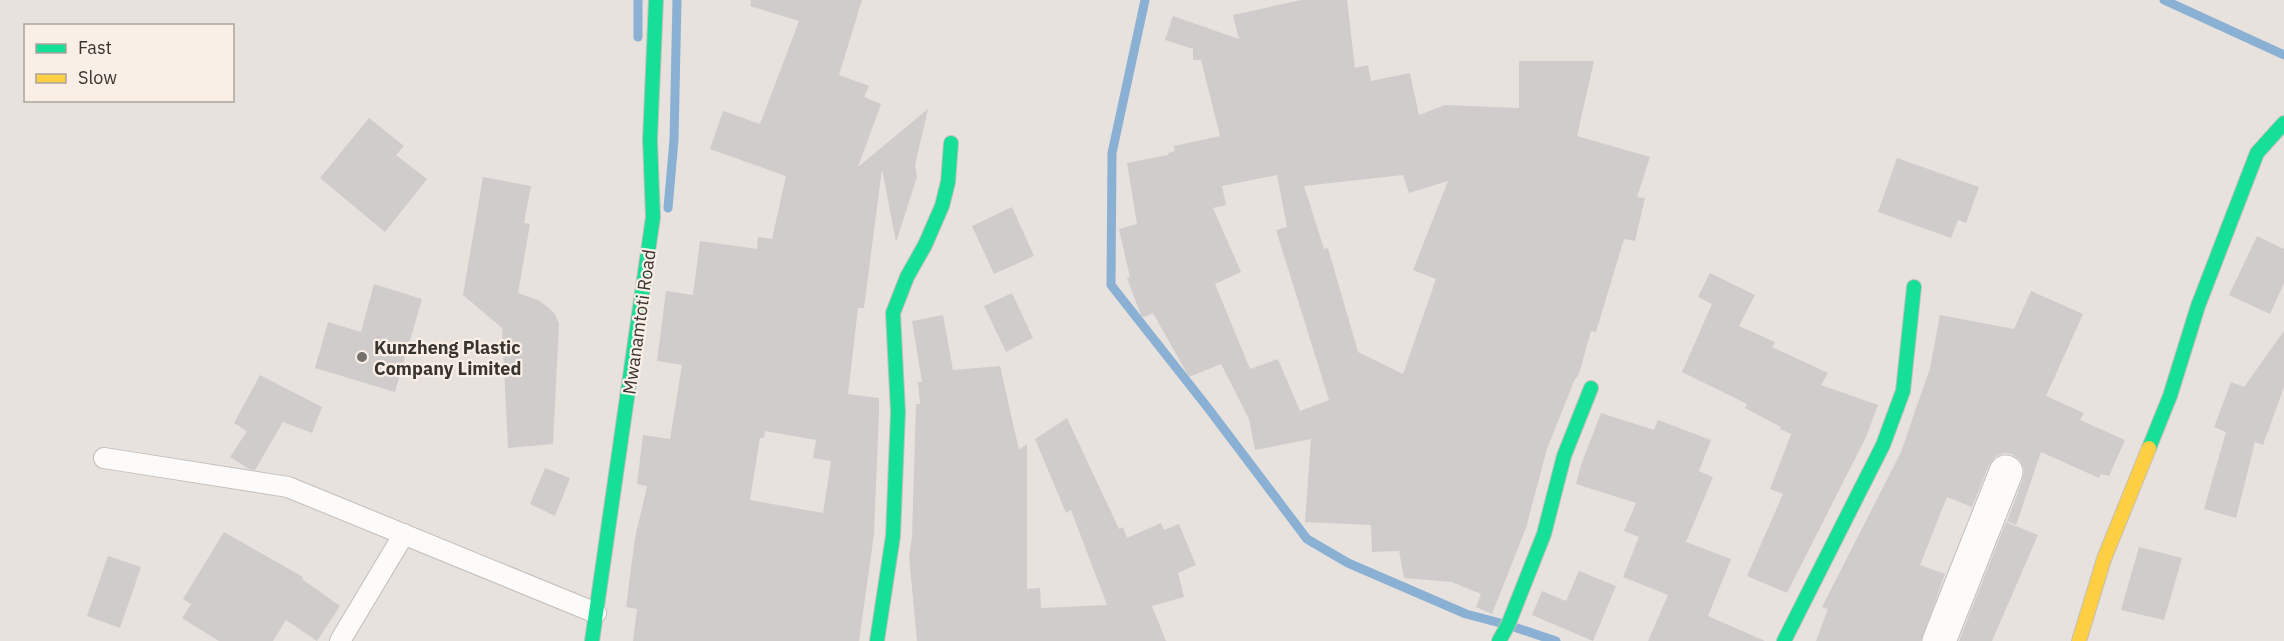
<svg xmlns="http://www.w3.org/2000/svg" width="2284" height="641" viewBox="0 0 2284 641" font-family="'IBM Plex Sans',sans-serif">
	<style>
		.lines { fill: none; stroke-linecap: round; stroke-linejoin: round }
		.stream { stroke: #8ab0d4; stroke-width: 9 }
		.building { fill: #d0cccb; fill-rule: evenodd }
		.lane-casing { stroke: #c3beba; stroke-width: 22 }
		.street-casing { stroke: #c3beba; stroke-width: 35 }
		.fast-casing { stroke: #c3beba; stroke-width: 16 }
		.slow-casing { stroke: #c3beba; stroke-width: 16 }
		.lane { stroke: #fcfbfa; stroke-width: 20 }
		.street { stroke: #fcfbfa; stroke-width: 33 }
		.fast { stroke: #16e098; stroke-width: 14 }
		.slow { stroke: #ffcf43; stroke-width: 14 }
		.poi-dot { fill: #76716d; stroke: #faefe6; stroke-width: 2 }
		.labels { text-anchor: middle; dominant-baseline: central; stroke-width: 4.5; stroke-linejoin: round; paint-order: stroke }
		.street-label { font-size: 18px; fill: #383430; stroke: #faefe6 }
		.poi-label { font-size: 18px; font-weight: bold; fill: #383430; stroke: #faefe6; text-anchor: start }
	</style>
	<rect width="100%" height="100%" fill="#e8e2de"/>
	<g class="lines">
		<g class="stream">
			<path d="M1145,0L1112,153L1111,285L1208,408L1307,539L1348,563L1466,614L1508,625L1556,641"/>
			<path d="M2164,0L2284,55"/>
			<path d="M638,37V0"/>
			<path d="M668,208L674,140L677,0"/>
		</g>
	</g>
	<g class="building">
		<path d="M751,0H862L839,75L869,86L864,97L881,104L858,167L928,109L915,165L917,177L896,242L882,169L864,308H858L848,394L879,398V412L874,534L859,641H633L637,609L626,607L635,538L647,486L637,484L643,435L670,439L682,365L657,361L666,291L693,295L700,241L757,249L758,237L772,239L786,176L710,149L723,111L760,124L799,21L750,6ZM765,431L816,440L813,458L831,461L823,513L750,500L760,438H764Z"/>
		<path d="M1301,0H1347L1355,68L1368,65L1371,81L1410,73L1419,115L1445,105L1519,108V61H1594L1577,136L1650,157L1637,197L1645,198L1635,241L1624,239L1596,332L1591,331L1579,374L1574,381L1547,449L1526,528L1492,614L1476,607L1481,594L1452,582L1404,578L1399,551L1372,552L1371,525L1305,522L1311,439L1255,450L1249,419L1221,364L1189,377L1153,313L1142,318L1127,278L1130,277L1119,229L1137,224L1127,163L1168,155V153L1175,151L1174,146L1220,136L1201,60H1193V49L1165,40L1173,16L1239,39L1233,15ZM1277,175L1287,227L1276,230L1329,400L1300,411L1278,359L1250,369L1215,284L1241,272L1213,208L1226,205L1222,186ZM1403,175L1409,193L1448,181L1413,270L1436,279L1403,374L1358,352L1328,248L1324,249L1304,186Z"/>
		<path d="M369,118L404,146L396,155L427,179L385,232L320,178Z"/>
		<path d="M1897,158L1979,187L1966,223L1958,220L1951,238L1878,212Z"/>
		<path d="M483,177L531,186L524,223L530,224L518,293L538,300L549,308L555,314L559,324L553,444L508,448L502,328L463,295Z"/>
		<path d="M1012,207L1034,256L994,274L972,226Z"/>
		<path d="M2257,236L2284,249V283L2270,314L2229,295Z"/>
		<path d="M1710,273L1755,295L1739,326L1775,342L1772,347L1828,373L1821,385L1878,405L1866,437L1787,593L1747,576L1783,494L1770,489L1791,434L1780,429L1781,427L1745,408L1747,404L1682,372L1712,304L1698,297Z"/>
		<path d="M374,284L422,299L395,392L315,368L328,322L361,332Z"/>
		<path d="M2031,291L2083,314L2046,396L2084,413L2080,420L2125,440L2109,476L2101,474L2099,478L2041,452L2016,525L2007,521L2023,479L2024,469L2020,460L2012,454L2004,453L1995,457L1989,465L1972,507L1947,497L1920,565L1945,574L1921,641H1816L1828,609L1822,607L1901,452L1930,368L1940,315L2014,329Z"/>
		<path d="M1012,293L1033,338L1006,352L984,306Z"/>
		<path d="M943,315L953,370L1000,366L1019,450L1027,444V589L1040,588L1041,608L1107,605L1071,510L1066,513L1035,439L1067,418L1119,529L1123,527L1127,538L1161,523L1164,530L1179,524L1196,565L1178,573L1184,597L1152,606L1166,641H917L909,557L912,537L916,404H920L918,382H922L912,321Z"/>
		<path d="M2284,331V387L2263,445L2255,442L2236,518L2204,509L2226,432L2214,427L2231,382L2244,387Z"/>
		<path d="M260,375L322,407L312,433L283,422L255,470L249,469L230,457L247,431L234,423Z"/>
		<path d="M1601,413L1654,430L1658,420L1711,440L1699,471L1713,477L1686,542L1731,559L1708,616L1765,641H1648L1668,595L1623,577L1639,537L1624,531L1636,503L1576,484L1582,462Z"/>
		<path d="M545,468L570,478L555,516L530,504Z"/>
		<path d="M2006,522L2038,535L1992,641H1959Z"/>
		<path d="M224,532L303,577L302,579L340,606L317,641L286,620L273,641H219L182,618L191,604L183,599Z"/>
		<path d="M2139,547L2182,558L2164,620L2121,610Z"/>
		<path d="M108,556L141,567L120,628L87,616Z"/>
		<path d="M1579,571L1616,586L1593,641L1532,615L1542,591L1566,601Z"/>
	</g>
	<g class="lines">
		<defs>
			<g id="lane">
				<path d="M104,458L288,487L596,613"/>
				<path d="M340,641L404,534"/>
			</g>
			<path id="street" d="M1939,641L2006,472"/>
			<g id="fast">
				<path d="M2149,448L2170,396L2198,306L2257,153L2284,123"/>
				<path d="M592,641L653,217L650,140L656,0"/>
				<path d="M877,641L893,536L898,412L893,313L907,277L925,245L942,206L948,182L951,143"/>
				<path d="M1499,641L1508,625L1544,534L1564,456L1591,388"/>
				<path d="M1784,641L1883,445L1903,391L1914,287"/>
			</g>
			<path id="slow" d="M2079,641L2104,559L2149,448"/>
		</defs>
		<use href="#lane" class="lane-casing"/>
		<use href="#street" class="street-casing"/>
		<use href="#fast" class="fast-casing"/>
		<use href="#slow" class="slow-casing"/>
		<use href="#lane" class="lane"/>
		<use href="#street" class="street"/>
		<use href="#fast" class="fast"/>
		<use href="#slow" class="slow"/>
	</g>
	<circle class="poi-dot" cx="362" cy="357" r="6"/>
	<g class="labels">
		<g class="street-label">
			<text transform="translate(639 322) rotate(-82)">Mwanamtoti Road</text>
		</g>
		<g class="poi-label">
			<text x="374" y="347">Kunzheng Plastic<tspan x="374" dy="21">Company Limited</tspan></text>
		</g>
	</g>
	<rect x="24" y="24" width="210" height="78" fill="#faefe6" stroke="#aca49d" stroke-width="1.5"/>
	<rect x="36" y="44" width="30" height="9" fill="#16e098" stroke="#aca49d" stroke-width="1.5"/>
	<text x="78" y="54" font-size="18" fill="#383430">Fast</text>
	<rect x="36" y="74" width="30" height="9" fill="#ffcf43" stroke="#aca49d" stroke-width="1.5"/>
	<text x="78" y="84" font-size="18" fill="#383430">Slow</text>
</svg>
